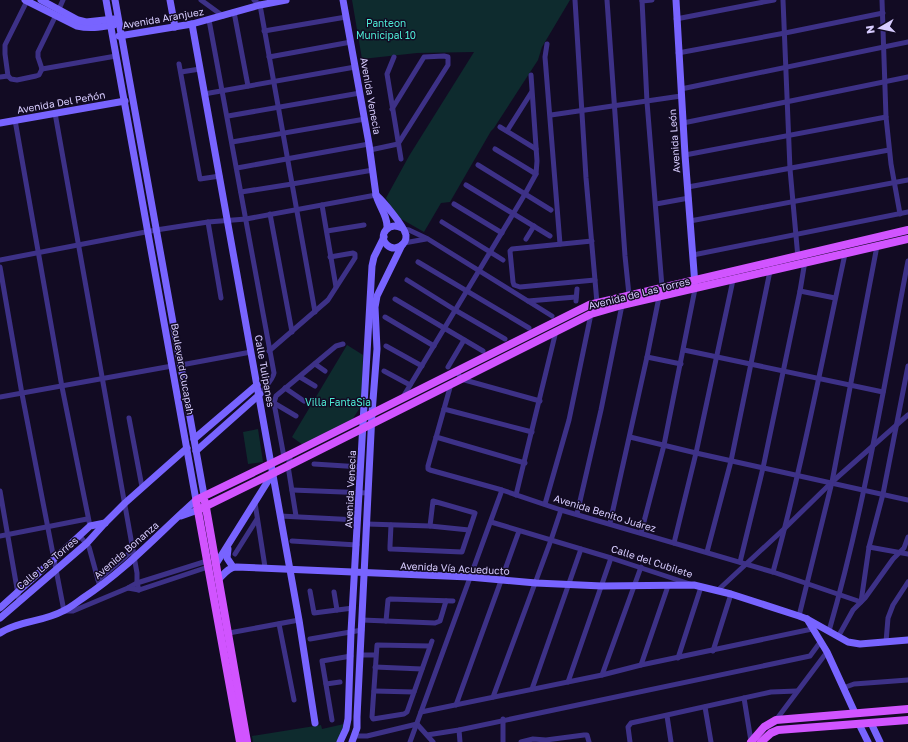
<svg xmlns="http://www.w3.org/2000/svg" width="908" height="742" viewBox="0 0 908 742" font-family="'Golos Text',sans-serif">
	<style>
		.green { fill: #0e2b2e }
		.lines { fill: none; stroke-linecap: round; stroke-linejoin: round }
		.street { stroke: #3d3187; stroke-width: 5 }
		.secondary { stroke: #7864ff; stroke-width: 7 }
		.primary { stroke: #d154ff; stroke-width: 8 }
		.labels { text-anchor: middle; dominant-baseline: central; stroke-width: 3; stroke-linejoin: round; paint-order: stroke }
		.street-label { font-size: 10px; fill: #d8cdff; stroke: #120b23 }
		.park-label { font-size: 10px; fill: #4debd4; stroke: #120b23 }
	</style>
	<rect width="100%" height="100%" fill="#120b23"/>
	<g class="green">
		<path d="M352,0H570L542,47L538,60L494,128L491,131L450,202L441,203L424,232L396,216L386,198L409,156L474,52L417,53L362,59Z"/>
		<path d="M347,345L363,355L361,406L352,420L303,445L292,437Z"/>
		<path d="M258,429L263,462L248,464L243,432Z"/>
		<path d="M344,724L338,742H253L252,736L321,725L322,729Z"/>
	</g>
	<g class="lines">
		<g class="street">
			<path d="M201,0L223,16"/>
			<path d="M254,0L260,5L315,312"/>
			<path d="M575,0L586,178L597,303"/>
			<path d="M607,0L625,256L629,295"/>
			<path d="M642,0L647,102L662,287"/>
			<path d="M783,0L790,169L798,258"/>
			<path d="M882,0L886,117L891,164L900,214"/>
			<path d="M642,1L652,0"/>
			<path d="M59,9L63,0"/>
			<path d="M234,12L248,86"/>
			<path d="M676,19L774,0"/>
			<path d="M209,20L274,373C273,380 264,388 260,394"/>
			<path d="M264,31L346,17"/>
			<path d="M547,44L545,57L560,244"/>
			<path d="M678,53L785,33L883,13"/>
			<path d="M269,57L351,42"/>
			<path d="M394,57L387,74L401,159"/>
			<path d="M179,64L200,179L220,176"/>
			<path d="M42,69L116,56"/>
			<path d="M42,69L38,57V52L56,15"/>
			<path d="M181,72L200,69"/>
			<path d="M8,76L5,54V45L27,1"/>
			<path d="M8,76L11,79L17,80L36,76L39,75L42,69"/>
			<path d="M0,77L8,76"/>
			<path d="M681,89L908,42"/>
			<path d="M204,94L355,67"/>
			<path d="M55,113L137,573V583L139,590"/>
			<path d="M551,115L681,96"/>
			<path d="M228,116L360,93"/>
			<path d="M15,120L62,387L90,526"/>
			<path d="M683,123L908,77"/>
			<path d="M500,127L536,149"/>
			<path d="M507,131L531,93"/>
			<path d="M232,142L365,119"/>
			<path d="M495,149L536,174"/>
			<path d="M370,150L398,144L448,65V57L444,56L424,57L392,109"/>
			<path d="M685,155L886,117"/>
			<path d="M478,165L551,210"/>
			<path d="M237,168L369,144"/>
			<path d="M466,185L550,236"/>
			<path d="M688,187L889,150"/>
			<path d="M241,192L292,184L373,170"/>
			<path d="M454,204L502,233"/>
			<path d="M656,204L689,198"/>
			<path d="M322,205L336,287"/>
			<path d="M270,214L292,332"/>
			<path d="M690,221L908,180"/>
			<path d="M208,222L221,298"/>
			<path d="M442,222L503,260"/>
			<path d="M403,229L409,230L428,239L552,316"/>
			<path d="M327,231L364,225"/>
			<path d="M526,239L534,226"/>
			<path d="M592,241L512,249L510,251L513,282L514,285L520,287L595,280"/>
			<path d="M404,243L426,239"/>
			<path d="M693,255L908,212"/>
			<path d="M0,260L156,230L208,222L246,219L376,195"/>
			<path d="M418,262L529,328"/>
			<path d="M0,267L22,394L64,611H73L128,588L137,583L207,561"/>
			<path d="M407,280L455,310L505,339"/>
			<path d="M800,291L835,298"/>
			<path d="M395,299L483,351"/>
			<path d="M528,301L576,297"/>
			<path d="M576,301L577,289"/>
			<path d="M385,317L434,346"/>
			<path d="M386,346L422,366"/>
			<path d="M684,350L883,392"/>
			<path d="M269,351L328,300L355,258V254L353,253L330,257"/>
			<path d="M647,357L681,364"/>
			<path d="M315,364L325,371"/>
			<path d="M181,365L251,352"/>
			<path d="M448,367L464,340"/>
			<path d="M384,371L410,385"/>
			<path d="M457,371L461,379L540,401"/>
			<path d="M300,377L315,386"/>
			<path d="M451,384L428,466V469L430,470L502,490L561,510L773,572L861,602"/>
			<path d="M285,388L304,401"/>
			<path d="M0,397L172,366"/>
			<path d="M403,397L525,194L536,174L537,161L531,75"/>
			<path d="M274,403L296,416"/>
			<path d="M444,409L532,432"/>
			<path d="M129,418L142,487"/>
			<path d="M436,437L525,463"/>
			<path d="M630,437L696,453L908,500"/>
			<path d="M291,454L288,466L296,516"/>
			<path d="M284,457L274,403L276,396L336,346L343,344"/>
			<path d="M314,464L361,467"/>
			<path d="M292,490L368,493"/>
			<path d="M0,491L19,600"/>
			<path d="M516,495L556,331"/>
			<path d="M255,503L265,567"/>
			<path d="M545,504L569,420L591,314"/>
			<path d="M577,514L601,410L622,305"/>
			<path d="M280,516L358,520"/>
			<path d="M491,522L611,558L690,584"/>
			<path d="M610,523L647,357L659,297"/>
			<path d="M367,524L430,526L469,530"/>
			<path d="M391,525L390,546V549H392L462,552L475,513L433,501L430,526"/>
			<path d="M641,533L664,445L695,289"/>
			<path d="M79,535L89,547L100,587"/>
			<path d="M0,536L87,519"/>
			<path d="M292,541L357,545"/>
			<path d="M674,543L696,453L733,280"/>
			<path d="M869,547L908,554"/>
			<path d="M707,552L731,461L770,271"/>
			<path d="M235,554L257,519"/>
			<path d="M740,562L763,468L800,291L805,261"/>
			<path d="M773,572C802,467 822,360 845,254"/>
			<path d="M98,580L133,550"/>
			<path d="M128,588L139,590L208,567"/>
			<path d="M310,591L314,613L353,608"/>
			<path d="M717,591L785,528L832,482L908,415"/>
			<path d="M334,592L337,610"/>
			<path d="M861,602L869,547L883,494L908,366"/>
			<path d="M799,616L832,482L877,246"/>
			<path d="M362,620L435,623L440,621L446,601"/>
			<path d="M386,621L388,600L390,599L453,601"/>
			<path d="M279,624L294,700"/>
			<path d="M829,631C864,510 884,385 908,261"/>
			<path d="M229,633L299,620"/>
			<path d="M838,637L853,610L865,598L893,559L904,548L908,537"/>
			<path d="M310,639L362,630"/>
			<path d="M886,642L888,618L893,605L908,582"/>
			<path d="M430,646L377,645L372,717L373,719L404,714L407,712L432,641"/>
			<path d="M713,651L731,594"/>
			<path d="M360,655H375"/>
			<path d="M678,658L701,587"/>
			<path d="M641,665L668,586"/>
			<path d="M375,667L422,669"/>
			<path d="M602,675L641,567"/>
			<path d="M568,682L611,558"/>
			<path d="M326,684L340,682"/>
			<path d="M843,688L854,684L908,680"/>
			<path d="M532,689L581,549"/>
			<path d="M374,691L414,692"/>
			<path d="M493,697L551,540L561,510"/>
			<path d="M744,698L751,741"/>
			<path d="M456,705L519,531"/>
			<path d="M705,707L711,742"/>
			<path d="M421,712L602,675L641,665L812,629"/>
			<path d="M667,716L671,742"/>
			<path d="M503,719V742"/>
			<path d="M332,720L322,661L351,656"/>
			<path d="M776,720L827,652"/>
			<path d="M459,730L460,742"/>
			<path d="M427,735L459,730L810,656L821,641"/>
			<path d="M355,736H367L417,724L433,742"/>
			<path d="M410,742L502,490"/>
			<path d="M521,742L533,739L546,740L584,735H587L589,742"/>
			<path d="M630,742L628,727L631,723L771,692L797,691"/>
		</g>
		<g class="secondary">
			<path d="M25,0L77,26C90,29 101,27 114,25"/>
			<path d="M41,0L78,20L86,22L114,19"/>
			<path d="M115,0L204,495"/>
			<path d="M170,0L175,27"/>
			<path d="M343,0L369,144L376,195C379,207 388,216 387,228"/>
			<path d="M676,0L685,155L695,285"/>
			<path d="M192,24L299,620L315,723"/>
			<path d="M119,36L192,24L260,5L286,0"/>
			<path d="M0,123L125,101"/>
			<path d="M376,195C383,201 404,226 406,235C407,245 395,252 387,245C377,235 389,221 402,228"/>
			<path d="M194,439L257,385"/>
			<path d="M196,451L260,394"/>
			<path d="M181,516L198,510"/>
			<path d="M228,549L227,558L233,567"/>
			<path d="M216,564L273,473"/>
			<path d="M219,579C224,574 229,567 236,567L469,577L536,583L602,586L694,585L731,594L799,616L807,619L848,642L860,644L908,640"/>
			<path d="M0,608L53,560L90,526L105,523"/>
			<path d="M0,618L87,543L105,523L125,503L187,448"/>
			<path d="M807,619L827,652L855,713"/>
			<path d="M0,633C18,621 43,622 63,611C70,608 77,602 83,598C127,569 158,534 196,500L106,0"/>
			<path d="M871,723L880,742"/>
			<path d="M859,724L868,742"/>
			<path d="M340,742L346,729L348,719L351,632L372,266L374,257L384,237"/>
			<path d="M352,742L357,728V717L372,413L377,349L375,307L377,296L402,245"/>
		</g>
		<g class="primary">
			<path d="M205,502L247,742"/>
			<path d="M198,510L288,466L591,314L622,305L908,239"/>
			<path d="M240,742L196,500L291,454L589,305L908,230"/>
			<path d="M751,742L764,727L776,720L908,709"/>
			<path d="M761,742L771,733L778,730L908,720"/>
		</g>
	</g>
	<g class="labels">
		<g class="street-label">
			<text transform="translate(163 18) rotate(-10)">Avenida Aranjuez</text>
			<text transform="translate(371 96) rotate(80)">Avenida Venecia</text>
			<text transform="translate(61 102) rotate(-10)">Avenida Del Peñón</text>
			<text transform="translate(674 141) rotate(-94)">Avenida León</text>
			<text transform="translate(639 293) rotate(-14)">Avenida de Las Torres</text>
			<text transform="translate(183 369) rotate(80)">Boulevard Cucapah</text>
			<text transform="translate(265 371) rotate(80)">Calle Tulipanes</text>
			<text transform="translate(350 489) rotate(-87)">Avenida Venecia</text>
			<text transform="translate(605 513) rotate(17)">Avenida Benito Juárez</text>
			<text transform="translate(126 550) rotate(-41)">Avenida Bonanza</text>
			<text transform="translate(652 561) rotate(18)">Calle del Cubilete</text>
			<text transform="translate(47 563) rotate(-40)">Calle Las Torres</text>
			<text transform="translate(455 568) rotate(3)">Avenida Vía Acueducto</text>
		</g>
		<g class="park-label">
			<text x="386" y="23">Panteon<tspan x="386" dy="12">Municipal 10</tspan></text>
			<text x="338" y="402">Villa FantaSia</text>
		</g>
	</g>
	<g transform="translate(880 28) rotate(261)" stroke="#120b23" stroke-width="3" paint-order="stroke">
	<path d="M0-3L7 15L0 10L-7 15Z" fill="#d8cdff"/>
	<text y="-6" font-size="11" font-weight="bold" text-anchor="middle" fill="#d8cdff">N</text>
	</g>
</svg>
